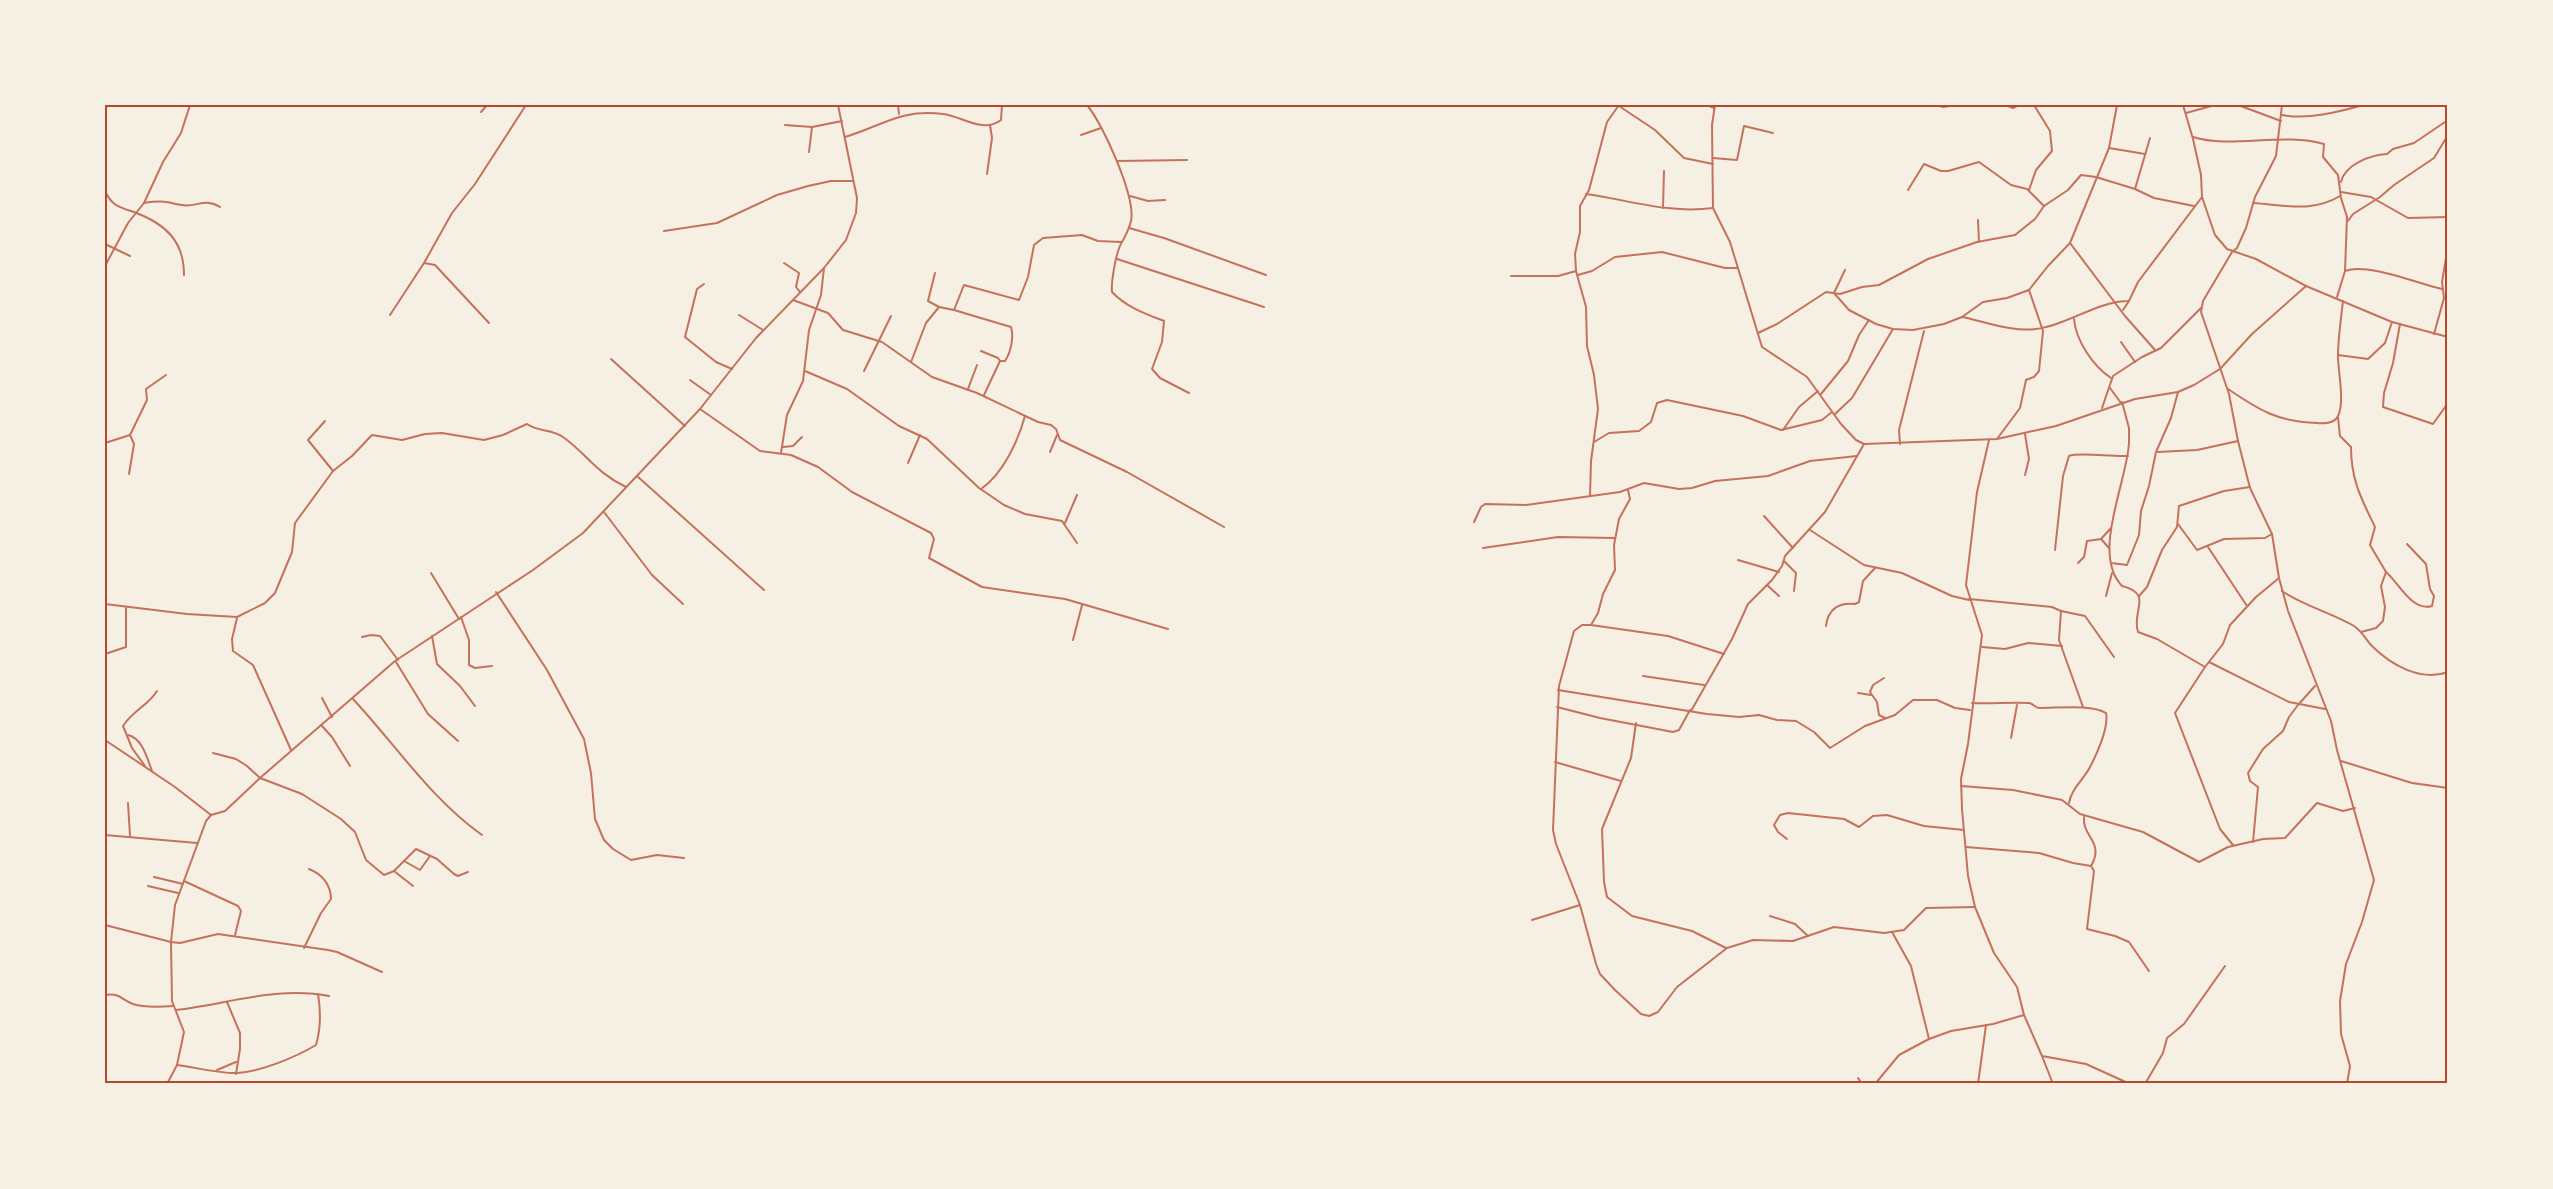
<svg xmlns="http://www.w3.org/2000/svg" width="2553" height="1189" viewBox="0 0 2553 1189" font-family="Bitter,serif">
	<style>
		.lines { fill: none; stroke-linecap: round; stroke-linejoin: round }
		.minor { stroke: #c5725c; stroke-width: 2 }
		.neatline { fill: none; stroke: #b5482f; stroke-width: 2 }
	</style>
	<rect width="100%" height="100%" fill="#f6efe4"/>
	<g class="lines">
		<g class="minor">
			<path d="M898,105L899,114"/>
			<path d="M1087,105C1103,124 1136,197 1131,221C1129,229 1126,235 1122,242C1116,251 1111,282 1112,292C1126,307 1146,314 1164,321L1162,342L1152,369L1160,378L1189,393"/>
			<path d="M1707,105L1714,108"/>
			<path d="M1715,105L1712,125L1713,208L1730,242L1762,347L1807,377L1841,424L1856,440L1864,444L1997,439L2056,426L2135,399L2178,392L2194,385L2220,369L2252,334L2306,286"/>
			<path d="M1937,105L1943,107L1956,105"/>
			<path d="M2005,105L2013,108L2019,105"/>
			<path d="M2183,105L2193,139L2201,175L2202,197L2215,235L2227,249L2256,259L2306,286L2392,322L2448,337"/>
			<path d="M2238,105L2281,121"/>
			<path d="M2282,105L2276,156L2255,197L2246,228L2237,248L2232,252L2203,301L2201,312L2229,394L2238,441L2250,488L2272,534L2279,578L2288,611L2331,721L2337,750L2374,880L2362,922L2346,964L2340,1001L2341,1034L2350,1066L2347,1084"/>
			<path d="M1619,106L1655,130L1684,158L1713,164"/>
			<path d="M481,112L487,105"/>
			<path d="M2186,113L2215,105"/>
			<path d="M2282,115C2309,120 2338,112 2364,105"/>
			<path d="M785,125L812,127L842,121"/>
			<path d="M1081,135L1101,128"/>
			<path d="M845,137C884,125 900,109 943,114C962,116 983,134 1001,120L1002,105"/>
			<path d="M2193,137C2231,149 2283,132 2324,144L2323,157L2338,175L2341,198L2347,217L2345,271L2337,297"/>
			<path d="M2109,148L2145,154"/>
			<path d="M809,152L812,127"/>
			<path d="M1713,158L1737,160L1744,126L1773,133"/>
			<path d="M1117,161L1187,160"/>
			<path d="M987,174L992,138L990,125"/>
			<path d="M2341,182C2345,164 2371,155 2387,154L2393,149L2414,143L2448,120"/>
			<path d="M2135,189L2150,138"/>
			<path d="M1908,190L1924,164L1941,171H1948L1979,162L2011,185L2027,189L2044,206"/>
			<path d="M2029,190L2036,170L2052,151L2050,131L2034,105"/>
			<path d="M105,191C112,206 119,207 134,212C166,224 184,241 184,275"/>
			<path d="M2341,192L2371,197L2408,218L2448,217"/>
			<path d="M1586,194C1629,200 1669,214 1713,208"/>
			<path d="M1130,196L1148,201L1165,200"/>
			<path d="M144,203C163,200 165,202 182,205C196,208 204,197 220,207"/>
			<path d="M2253,203C2284,205 2312,213 2340,196"/>
			<path d="M1663,208L1664,171"/>
			<path d="M1978,220L1979,242"/>
			<path d="M2348,221L2353,214L2380,197L2394,185L2434,158L2448,135"/>
			<path d="M1129,228L1164,238L1266,275"/>
			<path d="M664,231L717,223L777,195L808,186L831,181H853"/>
			<path d="M2070,243L2125,316L2155,350"/>
			<path d="M105,244L130,256"/>
			<path d="M1117,259L1264,307"/>
			<path d="M424,263L435,265L489,323"/>
			<path d="M784,263L799,273L796,287L800,292"/>
			<path d="M105,266L128,223L144,203L163,162L181,133L190,105"/>
			<path d="M1845,270L1834,293L1849,310L1876,324L1893,329L1913,330L1944,324L1962,317L1983,302L2007,298L2029,290L2048,266L2070,243L2109,148L2117,105"/>
			<path d="M2345,271C2366,262 2419,284 2442,289"/>
			<path d="M935,273L928,301L939,307"/>
			<path d="M1578,275L1592,271L1615,257L1662,252L1725,268H1738"/>
			<path d="M1511,276H1558L1576,271"/>
			<path d="M704,284L697,289L685,337L716,362L732,369"/>
			<path d="M793,300L828,313L843,330L882,342L932,377L977,393L1038,422L1051,425L1056,429L1060,440L1127,472L1224,527"/>
			<path d="M954,310L1011,327C1014,337 1011,352 1005,361H1000"/>
			<path d="M2123,310L2129,301"/>
			<path d="M390,315L424,263L452,213L475,184L526,105"/>
			<path d="M739,315L763,330"/>
			<path d="M1963,317C1985,322 2013,332 2036,329C2068,325 2097,301 2129,301L2138,282L2202,197"/>
			<path d="M2074,319C2076,341 2093,366 2111,378"/>
			<path d="M2400,324L2393,363L2384,393L2383,407L2433,424L2448,403"/>
			<path d="M1758,333L1777,324L1826,292L1840,294L1862,287L1879,285L1928,259L1977,242L2015,235L2035,219L2044,206L2068,190L2081,175L2096,177L2135,189L2154,198L2194,206"/>
			<path d="M2434,334L2444,298L2442,282L2448,246"/>
			<path d="M2121,342L2135,362"/>
			<path d="M981,351L998,358L1000,361L984,395"/>
			<path d="M2338,355L2368,359L2385,343L2392,322"/>
			<path d="M611,359L685,426"/>
			<path d="M911,362L926,323L939,307L954,310L964,285L1019,300L1028,277L1034,245L1043,238L1082,235L1098,241L1121,242"/>
			<path d="M805,371L847,389L899,426L927,439L979,488L1004,505L1025,514L1062,521L1077,543"/>
			<path d="M864,371L891,316"/>
			<path d="M690,380L711,395"/>
			<path d="M2110,388L2121,403"/>
			<path d="M968,389L977,365"/>
			<path d="M2228,389C2259,410 2278,422 2317,423C2324,424 2335,423 2338,416C2345,402 2338,372 2338,356C2338,338 2341,319 2343,301"/>
			<path d="M1821,394L1848,361L1859,335L1869,320"/>
			<path d="M2122,402L2129,428V443C2127,482 2091,554 2122,586C2154,594 2131,611 2138,632L2157,639L2205,667"/>
			<path d="M2102,408L2113,376L2142,357L2161,348L2201,308"/>
			<path d="M700,409L760,451L791,455L818,467L852,492L931,533L934,539L929,558L982,587L1065,599L1168,629"/>
			<path d="M1835,414L1852,398L1893,329"/>
			<path d="M2338,417L2340,436L2351,447C2351,480 2361,498 2375,527L2370,545L2386,572L2381,586L2385,607L2383,621L2376,628L2361,632"/>
			<path d="M325,421L308,440L333,471"/>
			<path d="M1783,430L1799,407L1818,391"/>
			<path d="M2025,434L2029,459L2025,475"/>
			<path d="M1997,439L2020,408L2026,380L2034,377L2039,371L2043,331L2029,290"/>
			<path d="M1989,440L1977,492L1966,585L1982,635L1968,744L1961,779L1962,809L1968,876L1975,907L1994,953L2017,987L2024,1015L2042,1056L2086,1064L2130,1084"/>
			<path d="M1594,442L1609,433L1639,431L1651,422L1657,403L1667,400L1743,416L1781,430L1822,420L1832,412"/>
			<path d="M105,443L130,435L147,400L146,389L166,375"/>
			<path d="M1900,444L1899,430L1924,331"/>
			<path d="M783,447L793,446L802,437"/>
			<path d="M1050,452L1057,435"/>
			<path d="M2158,452L2197,450L2238,441"/>
			<path d="M781,453L787,415L803,381L809,330L821,295L824,268"/>
			<path d="M908,463L920,435"/>
			<path d="M129,474L134,444L130,435"/>
			<path d="M637,476L764,590"/>
			<path d="M981,489C1003,474 1018,441 1025,416"/>
			<path d="M1590,496L1591,461L1598,409L1594,375L1587,346L1586,307L1576,271L1575,254L1580,232V206L1589,190L1607,122L1619,105"/>
			<path d="M604,512L652,575L683,604"/>
			<path d="M1764,516L1793,548"/>
			<path d="M1474,522L1481,507L1485,504L1526,505L1620,492L1644,483L1679,489L1692,488L1715,481L1768,476L1810,461L1857,456"/>
			<path d="M1065,523L1077,495"/>
			<path d="M2178,524L2197,550L2224,539L2265,538L2272,534"/>
			<path d="M1810,530L1864,565L1902,573L1952,596L1969,600"/>
			<path d="M2101,539L2109,548"/>
			<path d="M2208,547L2247,606"/>
			<path d="M1483,548L1558,537L1615,538"/>
			<path d="M2055,550L2063,476L2069,456C2079,452 2112,457 2128,456"/>
			<path d="M1738,560L1779,572"/>
			<path d="M1784,561L1796,573L1794,591"/>
			<path d="M2078,563L2084,557L2087,541L2101,539L2111,528"/>
			<path d="M2111,563L2127,565L2139,535L2141,511L2149,486L2156,452L2171,418L2178,392"/>
			<path d="M2386,572C2399,583 2412,612 2432,606L2434,596L2430,589L2426,564L2407,544"/>
			<path d="M431,573L459,619"/>
			<path d="M1767,585L1779,596"/>
			<path d="M2282,591C2304,606 2330,612 2354,626C2362,631 2366,640 2372,646C2391,665 2421,682 2448,672"/>
			<path d="M496,592L547,670L584,739L591,773L595,819L604,840L613,849L631,860L657,855L684,858"/>
			<path d="M2106,596L2112,573"/>
			<path d="M2139,596L2147,587L2162,550L2177,527L2179,506L2224,491L2250,487"/>
			<path d="M1969,599L2052,607L2061,611L2059,640L2083,707"/>
			<path d="M105,604L187,614L237,617L265,603L275,593L292,552L295,523L333,471L352,456L372,435L402,440L425,434L442,433L484,440L503,435L527,424C538,432 552,429 563,437C588,455 595,472 626,487"/>
			<path d="M2061,611L2085,616L2114,657"/>
			<path d="M461,617L469,640V665L475,668L492,666"/>
			<path d="M237,618L232,639L233,651L253,665L291,750"/>
			<path d="M1591,625L1598,613L1603,594L1615,570L1614,545L1619,519L1630,499L1628,490"/>
			<path d="M1826,626C1828,609 1839,602 1855,604L1859,602L1863,581L1875,568"/>
			<path d="M432,636L437,664L460,686L475,706"/>
			<path d="M362,637L371,635L380,636L398,660"/>
			<path d="M1073,640L1082,605"/>
			<path d="M1982,647L2005,649L2028,643L2062,646"/>
			<path d="M105,654L126,647V608"/>
			<path d="M1724,654L1668,636L1591,625H1582L1574,631L1559,686L1553,830L1556,844L1580,905L1596,964L1600,974L1615,990L1641,1014L1649,1016L1658,1012L1677,987L1727,948L1753,940L1793,941L1834,927L1884,933L1904,930L1926,908L1975,907"/>
			<path d="M396,662L428,714L458,741"/>
			<path d="M2209,662L2289,702L2325,709"/>
			<path d="M1643,676L1704,685"/>
			<path d="M1884,678L1873,685L1870,692L1877,702L1879,715L1885,718"/>
			<path d="M1558,690L1707,714L1739,717L1759,715L1777,720L1796,721L1814,732L1830,748L1865,726L1895,715L1913,700H1937L1955,708L1970,710"/>
			<path d="M1858,693L1871,695"/>
			<path d="M322,698L332,717"/>
			<path d="M353,699C395,744 431,799 482,835"/>
			<path d="M1972,703C1991,704 2010,702 2029,703C2034,704 2036,709 2041,708C2058,708 2092,704 2106,713C2109,727 2097,754 2090,767C2084,779 2071,789 2069,803"/>
			<path d="M1557,707L1600,718L1673,732L1679,730L1690,710"/>
			<path d="M1691,711L1732,639L1748,604L1772,580L1782,566L1785,556L1825,512L1864,444"/>
			<path d="M1636,723L1631,758L1602,829L1604,882L1607,897L1632,916L1692,931L1726,948"/>
			<path d="M322,726L332,737L350,766"/>
			<path d="M128,735C143,739 147,758 152,771"/>
			<path d="M2011,738L2017,705"/>
			<path d="M105,740L175,787L211,815"/>
			<path d="M213,753L236,759L247,766L260,778L302,794L341,819L355,832L366,860L384,875L394,871L416,849L437,859L454,874L458,876L468,872"/>
			<path d="M2341,761L2412,783L2448,788"/>
			<path d="M1555,762L1621,781"/>
			<path d="M145,766L132,748L123,726C132,711 149,705 157,691"/>
			<path d="M1961,786L2013,790L2062,800L2080,814L2143,832L2199,862L2228,847L2263,839L2285,838L2317,803L2343,811L2355,808"/>
			<path d="M128,803L130,836"/>
			<path d="M2084,817C2082,837 2105,842 2091,866"/>
			<path d="M105,835L197,843"/>
			<path d="M1787,839L1778,832L1774,825L1780,815L1788,813L1844,819L1859,827L1873,816L1887,815L1924,826L1964,830"/>
			<path d="M2253,842L2258,787L2250,781L2248,773L2263,749L2283,731L2289,717L2298,705L2315,686"/>
			<path d="M2233,845L2220,829L2175,713L2205,667L2223,644L2230,625L2256,597L2279,578"/>
			<path d="M1966,847L2039,853L2073,863L2091,866L2094,871L2087,929L2115,936L2129,942L2149,971"/>
			<path d="M404,861L420,870L430,856"/>
			<path d="M394,871L413,886"/>
			<path d="M154,877L183,884"/>
			<path d="M184,881L238,906L241,911L235,935"/>
			<path d="M148,886L178,893"/>
			<path d="M1770,916L1795,924L1808,936"/>
			<path d="M1532,920L1580,905"/>
			<path d="M105,925L171,942L180,943L218,934L328,950L337,952L382,972"/>
			<path d="M1892,932L1911,966L1929,1039"/>
			<path d="M304,948L321,913L331,899C331,885 322,874 309,869"/>
			<path d="M105,995C121,993 120,999 133,1004C145,1008 160,1007 173,1006"/>
			<path d="M227,1002L240,1033V1049L236,1074"/>
			<path d="M176,1010C227,1004 278,986 329,996"/>
			<path d="M2042,1056L2053,1084"/>
			<path d="M177,1065C193,1067 223,1074 237,1073C260,1072 296,1057 316,1045C321,1028 321,1012 318,994"/>
			<path d="M217,1070L236,1062"/>
			<path d="M1858,1078L1862,1084"/>
			<path d="M167,1084L177,1065L184,1032L172,1001L171,942L175,905L206,821L211,815L225,811L260,778L395,661L533,570L583,533L700,409L756,338L824,268L846,240L856,213L857,198L838,105"/>
			<path d="M1875,1084L1899,1055L1929,1039L1951,1031L1993,1024L2024,1015"/>
			<path d="M1978,1084L1986,1025"/>
			<path d="M2145,1084L2163,1053L2167,1038L2184,1024L2225,966"/>
		</g>
	</g>
	<rect width="2553" height="1189" fill="none" stroke="#f6efe4" stroke-width="213"/>
	<rect x="106" y="106" width="2340" height="976" class="neatline"/>
</svg>
